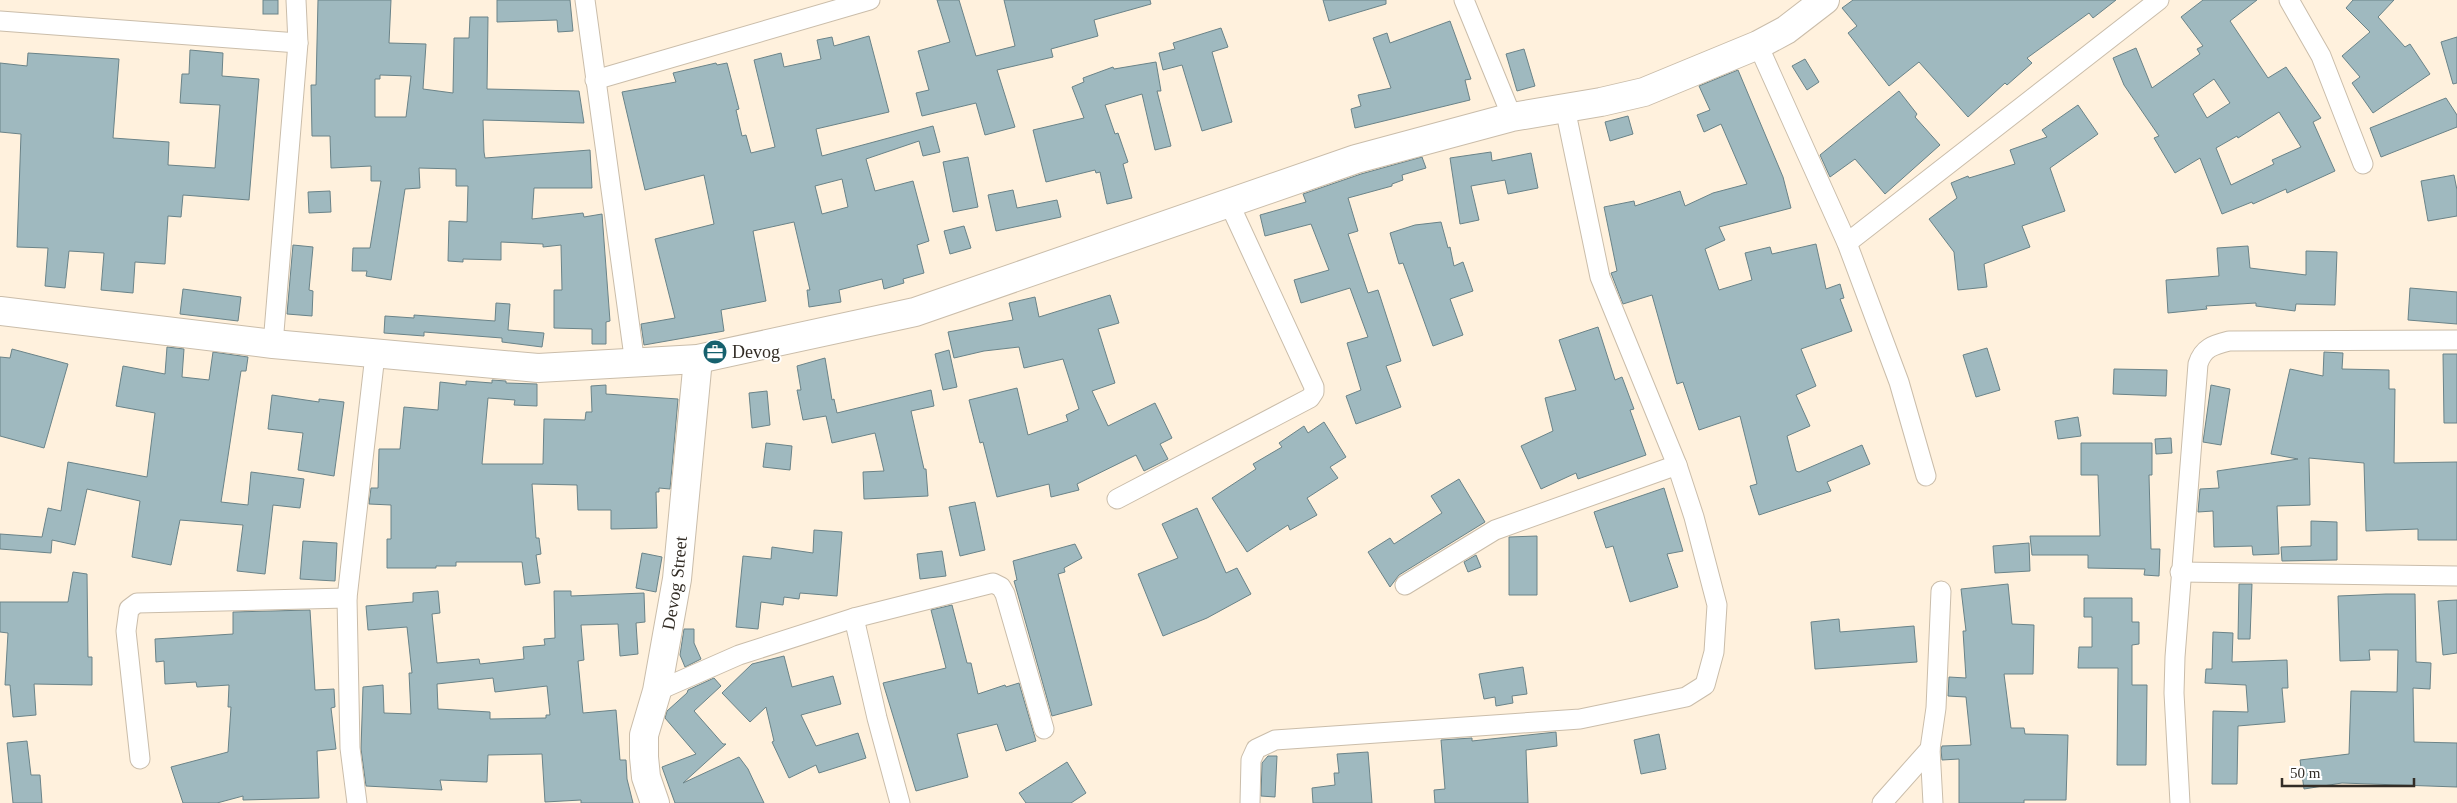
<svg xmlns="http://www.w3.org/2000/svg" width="2457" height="803" viewBox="0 0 2457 803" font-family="'Times New Roman',serif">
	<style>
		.building { fill: #9fb9bf; stroke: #6a8388; fill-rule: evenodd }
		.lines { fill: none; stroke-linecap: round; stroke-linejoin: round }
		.street-casing { stroke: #cabdaa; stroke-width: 21 }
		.secondary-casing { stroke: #cabdaa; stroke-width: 30 }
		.street { stroke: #fff; stroke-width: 19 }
		.secondary { stroke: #fff; stroke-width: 28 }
		.labels { text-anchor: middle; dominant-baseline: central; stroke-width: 4; stroke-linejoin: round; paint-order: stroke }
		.poi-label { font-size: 18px; fill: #332d26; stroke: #fff; text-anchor: start }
		.street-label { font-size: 18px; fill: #332d26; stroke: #fff }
	</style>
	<rect width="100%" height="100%" fill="#fff1dd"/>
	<g class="building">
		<rect x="263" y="0" width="15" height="14"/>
		<path d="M318,0H391L389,43L426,44L423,89L453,93L454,38H469L470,17H488L487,89L579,91L584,123L483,120L484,152L485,158L590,150L592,188H534L532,219L583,213L584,217L602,214L610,321L606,322V344H592V329L554,328V290H562L561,245L543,247V244L501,242V260L463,259V262L448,261L449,221L467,222L468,186H456V169L419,168L420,188L405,189L391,280L366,276L367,271H352L353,248H370L381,181H371V166L331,168L330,136H312L311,85H316ZM380,75L411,76L406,117H375V79H380Z"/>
		<path d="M497,0H570L573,31L558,32L557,20L497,22Z"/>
		<path d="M937,0H959L976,56L1015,46L1004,0H1150L1151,4L1094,20L1098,36L1051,49L1053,57L997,70L1015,127L985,135L976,103L922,116L916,93L929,90L918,51L950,42Z"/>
		<path d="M1323,0H1386V4L1329,21Z"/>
		<path d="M1853,0H2116L2093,18L2089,13L2027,58L2032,63L2007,85L2005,83L1968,117L1919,62L1889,86L1848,33L1857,26L1842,8Z"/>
		<path d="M2203,0H2257L2230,21L2268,78L2286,67L2321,118L2313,122L2335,171L2287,193L2286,189L2253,204L2252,202L2222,214L2200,158L2175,173L2154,138L2159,136L2124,85L2113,58L2136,48L2152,88L2200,54L2197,49L2203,46L2181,17ZM2214,79L2230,103L2207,118L2193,94ZM2279,112L2301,147L2272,160L2274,164L2231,185L2216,148L2237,136L2238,138Z"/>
		<path d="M2353,0H2394L2378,17L2405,47L2410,44L2430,74L2373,113L2352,83L2360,77L2342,56L2370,32L2346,8Z"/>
		<path d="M1450,21L1471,79L1465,80L1470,100L1355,128L1351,109L1361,106L1358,95L1391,88L1373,38L1387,33L1390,43Z"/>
		<path d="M1221,28L1228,47L1212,52L1232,122L1202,131L1182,65L1163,70L1159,53L1175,49L1173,43Z"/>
		<path d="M869,36L889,112L816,129L822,156L933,126L940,152L923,156L919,141L866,159L875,191L913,181L929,241L917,245L924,273L903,279L904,283L884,289L882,279L839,290L841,302L809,307L807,290H810L794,222L753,231L766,301L721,310L724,331L644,345L641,324L675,318L655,239L714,224L704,175L645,190L622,92L676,82L673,73L716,63L717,65L727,63L739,109L736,110L742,136L746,135L751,153L775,147L754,60L781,53L784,67L821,59L817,40L832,37L834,46ZM842,179L848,207L822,214L815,186Z"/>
		<path d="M2457,37V83L2453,84L2441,42Z"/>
		<path d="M1524,49L1535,86L1517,91L1506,54Z"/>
		<path d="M190,50L223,53L222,76L259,79L249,200L183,195L181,217L168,216L165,264L135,262L133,293L101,290L104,253L69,251L65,288L45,286L48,248L17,247L21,134L0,132V63L27,66L28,53L119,59L113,138L169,142L168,165L215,168L220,105L180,103L182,74H189Z"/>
		<path d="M1805,59L1819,82L1807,90L1792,66Z"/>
		<path d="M1156,62L1161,91H1157L1171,146L1155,150L1142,94L1105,105L1115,134L1118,133L1128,162L1123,164L1132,198L1107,204L1100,172L1096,173L1095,170L1046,182L1033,130L1084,118L1072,87L1084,82L1083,78L1113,67L1114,69Z"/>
		<path d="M1738,70L1783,177L1791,208L1719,227L1725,240L1705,249L1719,290L1752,280L1745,253L1770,247L1772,254L1816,244L1826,289L1840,284L1844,298L1840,299L1852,331L1801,349L1816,386L1796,395L1810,426L1787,436L1796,471L1799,472L1862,445L1870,464L1827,482L1831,491L1759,515L1750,486L1757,484L1740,416L1699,430L1683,382L1677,384L1652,295L1623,304L1611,273L1617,271L1604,207L1634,201L1635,206L1680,191L1685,206L1713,193L1747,184L1721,124L1704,132L1697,115L1710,110L1699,86Z"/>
		<path d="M1899,91L1917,114L1915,117L1940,145L1885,194L1855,159L1830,177L1820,155Z"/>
		<path d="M2446,98L2457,115V127L2381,157L2370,128Z"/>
		<path d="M2078,105L2098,134L2050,168L2065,211L2022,226L2030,247L1984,264L1987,287L1958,290L1954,252L1929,219L1957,198L1951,183L1968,176L1969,178L2015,164L2010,150L2047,137L2042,130Z"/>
		<path d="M1628,116L1633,134L1610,141L1605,122Z"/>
		<path d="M1491,152L1492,161L1531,153L1538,188L1508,194L1505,180L1471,186L1479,220L1460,224L1450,158Z"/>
		<path d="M968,157L978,207L953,212L943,162Z"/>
		<path d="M1422,157L1426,168L1402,175L1403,180L1392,184V186L1348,198L1358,231L1348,234L1368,293L1378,290L1401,361L1386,366L1401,407L1356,424L1346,396L1361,390L1347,343L1368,337L1350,288L1301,303L1294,280L1329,270L1311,224L1265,236L1260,215L1306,202L1303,194L1361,174Z"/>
		<path d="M2454,175L2457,190V216L2428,221L2421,181Z"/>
		<path d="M1013,190L1017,208L1057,200L1061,217L996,231L988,195Z"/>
		<path d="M330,191L331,212L309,213L308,192Z"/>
		<path d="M1441,222L1448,248L1450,247L1454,266L1463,262L1473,291L1450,299L1463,335L1433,346L1403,263L1399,264L1390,233L1415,225Z"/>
		<path d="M964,226L971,248L950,254L944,231Z"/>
		<path d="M293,245L313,247L309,290L313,291L312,316L287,314Z"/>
		<path d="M2248,246L2250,268L2306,275V251L2337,252L2335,305L2296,304L2295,311L2256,306V303L2206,306L2207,309L2168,313L2166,280L2219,276L2217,248Z"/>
		<path d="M2410,288L2457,292V324L2408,320Z"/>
		<path d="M183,289L241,297L238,321L180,314Z"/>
		<path d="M1110,295L1119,323L1098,329L1115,383L1092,391L1108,426L1155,403L1172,438L1160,444L1168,459L1144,471L1136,455L1077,484L1079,490L1051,497L1049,484L997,497L983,442L980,443L969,400L1017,388L1028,435L1068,421L1066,415L1079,409L1063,359L1024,368L1019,347L984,351L954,358L948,332L1013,320L1009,303L1035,297L1039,317Z"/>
		<path d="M496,303L510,304L508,330L544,333L542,347L502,342V338L424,332V336L384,333L385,316L414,318V315L495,321Z"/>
		<path d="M1598,327L1615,380L1622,377L1634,409L1630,410L1646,455L1578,479L1576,473L1541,489L1521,446L1553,431L1545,398L1576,390L1559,340Z"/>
		<path d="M167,347L184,349L182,377L209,380L213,352L248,357L246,371H241L221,502L248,505L251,472L304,479L300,508L273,505L265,574L237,571L243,525L180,520L171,565L132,557L140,501L87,489L75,545L52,540L51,553L0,549V534L42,537L48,508L61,511L68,462L147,477L155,413L116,406L123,366L165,374Z"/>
		<path d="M1987,348L2000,390L1976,397L1963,355Z"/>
		<path d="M12,349L68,364L44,448L0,436V357L10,358Z"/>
		<path d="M949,350L957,387L943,390L935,354Z"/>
		<path d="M2324,352L2343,353L2342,369L2389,370V389H2395L2394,463L2457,462V540H2418V529L2366,531L2364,463L2309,458L2310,505L2277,506L2279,554L2253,555L2252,546L2214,547L2213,511L2198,512L2200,489L2219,488L2217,471L2298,459L2271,454L2290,369L2323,376Z"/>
		<path d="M2443,354H2457V423H2444Z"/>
		<path d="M825,358L832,400L834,399L837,413L931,390L934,406L911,411L924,469H926L928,496L864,499L863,472L884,471L875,433L832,443L826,416L803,420L797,390H801L797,366Z"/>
		<path d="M2114,369L2167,370L2166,396L2113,394Z"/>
		<path d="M492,380L506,381V383L537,384V406L514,405L515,400L488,398L482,464H543L544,419L585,420L586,412H592L591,386L606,385V394L678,399L670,489L659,488V492H656L657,528L611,529V510H578L577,485L532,484L536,538H539L541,554L536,555L540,583L525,585L522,562H456V566H436V568H387V539H391V505L369,504L371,488H378L379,449H400L404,407L438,410L440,382L466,385V381L492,383Z"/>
		<path d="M2211,385L2230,389L2221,445L2203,442Z"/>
		<path d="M767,391L770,425L752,428L749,393Z"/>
		<path d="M272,395L319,402V399L344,402L334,476L298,470L303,433L268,429Z"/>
		<path d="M2078,417L2081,436L2058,439L2055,421Z"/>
		<path d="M1324,422L1346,457L1330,467L1338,478L1307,498L1317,515L1290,530L1288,525L1247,552L1212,498L1256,469L1253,464L1282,447L1279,443L1304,426L1308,433Z"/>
		<path d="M2171,438L2172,453L2156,454L2155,439Z"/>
		<path d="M766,443L792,446L790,470L763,467Z"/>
		<path d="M2081,443H2152V475H2149L2151,549H2160L2159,576L2144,575L2145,569L2088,568V555H2032L2030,536H2100L2098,475H2081Z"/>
		<path d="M1459,479L1485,522L1399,575L1390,587L1368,552L1390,538L1394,544L1442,513L1431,496Z"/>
		<path d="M1664,488L1683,551L1667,554L1678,587L1630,602L1613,546L1606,548L1594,512Z"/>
		<path d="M975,502L985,550L960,556L949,507Z"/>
		<path d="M1197,508L1226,573L1237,568L1251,594L1207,618L1163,636L1138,574L1178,558L1162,524Z"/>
		<path d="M2311,521L2337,522V560L2282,561L2281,547L2311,546Z"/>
		<path d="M814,530L842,532L837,596L800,593L799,599L784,597L783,605L761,602L758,629L736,627L743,556L771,559L772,547L813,553Z"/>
		<path d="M1537,536V595H1509V537Z"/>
		<path d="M303,541L337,543L335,581L300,579Z"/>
		<path d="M2029,543L2030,571L1995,573L1993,546Z"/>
		<path d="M1075,544L1082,558L1064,568L1065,572L1058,574L1092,705L1052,716L1014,581L1017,580L1013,561Z"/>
		<path d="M942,551L946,576L920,579L917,554Z"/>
		<path d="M642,553L662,557L656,592L636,588Z"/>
		<path d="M1476,555L1481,567L1468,572L1464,562Z"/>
		<path d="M73,572L87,574L88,657H92V685L34,684L36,715L13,717L10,685H5L8,633L0,632V602H68Z"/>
		<path d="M2008,584L2012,624L2034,625L2033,674H2004L2011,728H2024L2025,734L2068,735L2066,800H2024V803H1959V759L1942,760L1941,750L1942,746L1971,745L1966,697L1948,696L1949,677L1966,678L1963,631H1966L1961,589Z"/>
		<path d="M2239,584H2252L2250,639H2238Z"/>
		<path d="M438,591L440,613L432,614L437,663L479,659L480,664L524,659L523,647L545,645L544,639L555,638L554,591H571V596L644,593L645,622L636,623L638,654L620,656L618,624L581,625L584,660L578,661L583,713L616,710L620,760H626L627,779L633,803H581V800L545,802L542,754L488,755L487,782L440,780L442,790L366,786L361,749L363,687L383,685L384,713L411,714L409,673H412L407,627L368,630L366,606L413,602V593ZM493,678L495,692L547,686L550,715H546V718L490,719V712L438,709L437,684Z"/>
		<path d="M2386,594H2415L2416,662L2431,663L2430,689L2413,688L2414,742L2457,743V787L2342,783L2304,789L2300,760L2349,754L2351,691L2397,692L2398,650H2369L2370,660L2340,661L2338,596Z"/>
		<path d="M2084,598H2132V622H2139V644L2132,645V685H2147L2146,765H2117L2118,668H2078L2079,647H2092V617H2084Z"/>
		<path d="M2457,600V653L2443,655L2438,601Z"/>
		<path d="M952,605L967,663H971L978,694L1005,685L1006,687L1019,683L1036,741L1006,751L997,724L957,734L968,777L916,791L883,683L946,668L931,610Z"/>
		<path d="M310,610L315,690L334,689L335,707L331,708L336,749L317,751L319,798L243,800V796L217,803H183L171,767L228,752L231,707H228L229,685L197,687L196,682L165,684L164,661L156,662L155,639L233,634V612Z"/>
		<path d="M1839,619L1840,632L1914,626L1917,662L1815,669L1811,622Z"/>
		<path d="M684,629H694V643L701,659L685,667L680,655Z"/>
		<path d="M2213,632L2233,633L2232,662L2287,660L2288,688H2282L2285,722L2238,726L2237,784H2212L2213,711L2248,712L2246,685L2205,683L2206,669H2212Z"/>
		<path d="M784,656L792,687L833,676L841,704L801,715L816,746L858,733L866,758L819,773L816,765L789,778L772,742L774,741L766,707L750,722L722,693L752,664Z"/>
		<path d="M1523,667L1527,694L1512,696L1513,703L1496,706L1495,697L1484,699L1479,674Z"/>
		<path d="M714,678L721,686L694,711L723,744H726L683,783L739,757L748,769L764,803H675L662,767L696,754L665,718L667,711L687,693L688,690Z"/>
		<path d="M1556,732L1557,746L1526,750L1528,803H1435L1434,790L1445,789L1441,740L1472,738V741Z"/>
		<path d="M1659,734L1666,769L1641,774L1634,740Z"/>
		<path d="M27,741L31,775H40L42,803H13L7,743Z"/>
		<path d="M1368,752L1372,803H1313L1312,788L1335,785L1334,773H1339L1337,754Z"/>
		<path d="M1268,756H1277L1275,797L1261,796L1262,763Z"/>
		<path d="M1067,762L1086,793L1071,803H1026L1019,793Z"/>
	</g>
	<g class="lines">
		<defs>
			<g id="street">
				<path d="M585,0L635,364"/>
				<path d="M1464,0L1512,117"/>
				<path d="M2289,0L2321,56L2363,164"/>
				<path d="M0,21L298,43"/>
				<path d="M1758,45L1847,243L1899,382L1926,476"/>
				<path d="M595,80L870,0"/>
				<path d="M1847,243L2159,0"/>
				<path d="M273,344L298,43L296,0"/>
				<path d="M1117,499L1310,398L1314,392V387L1229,203"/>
				<path d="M2180,572L2457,576"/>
				<path d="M1405,585L1495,530L1677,465"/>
				<path d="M854,618L877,718L900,803"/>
				<path d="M657,691L739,655L854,618L993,583L1001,587L1005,594L1044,729"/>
				<path d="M1930,749L1933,803"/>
				<path d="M140,759L126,631L129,609L137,603L347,598"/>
				<path d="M357,803L350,748L347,598L375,355"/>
				<path d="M1250,803L1251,760L1256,749L1275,740L1580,719L1686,697L1705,685L1714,652L1717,605L1694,517L1677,465L1600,277L1565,108"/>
				<path d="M1882,803L1930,749L1936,708L1941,591"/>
				<path d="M2180,803L2174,693L2175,657L2198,364C2203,348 2213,345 2229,341L2457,340"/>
			</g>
			<g id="secondary">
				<path d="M0,311L273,344L538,368L698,359L915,312L1356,159L1512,117L1601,102L1644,92L1758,45L1786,30L1825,0"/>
				<path id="s1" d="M655,803L646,777L644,757V735L657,691L677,579L698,359"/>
			</g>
		</defs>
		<use href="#street" class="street-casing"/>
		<use href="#secondary" class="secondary-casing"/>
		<use href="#street" class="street"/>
		<use href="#secondary" class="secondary"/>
	</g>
	<defs>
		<symbol id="office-disc" viewBox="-11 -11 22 22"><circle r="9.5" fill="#16616e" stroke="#fff"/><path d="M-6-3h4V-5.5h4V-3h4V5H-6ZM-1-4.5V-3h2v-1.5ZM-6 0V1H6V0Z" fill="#fff"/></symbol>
	</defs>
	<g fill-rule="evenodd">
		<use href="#office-disc" x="701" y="338" width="28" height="28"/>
	</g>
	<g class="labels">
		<g class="poi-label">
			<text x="732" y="352">Devog</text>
		</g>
		<g class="street-label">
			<text stroke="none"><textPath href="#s1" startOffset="225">Devog Street</textPath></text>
		</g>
	</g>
	<path d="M2282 778v8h132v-8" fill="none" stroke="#332d26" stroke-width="2.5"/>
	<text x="2290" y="778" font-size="15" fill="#332d26" stroke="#ffffff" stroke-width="4" paint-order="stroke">50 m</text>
</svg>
